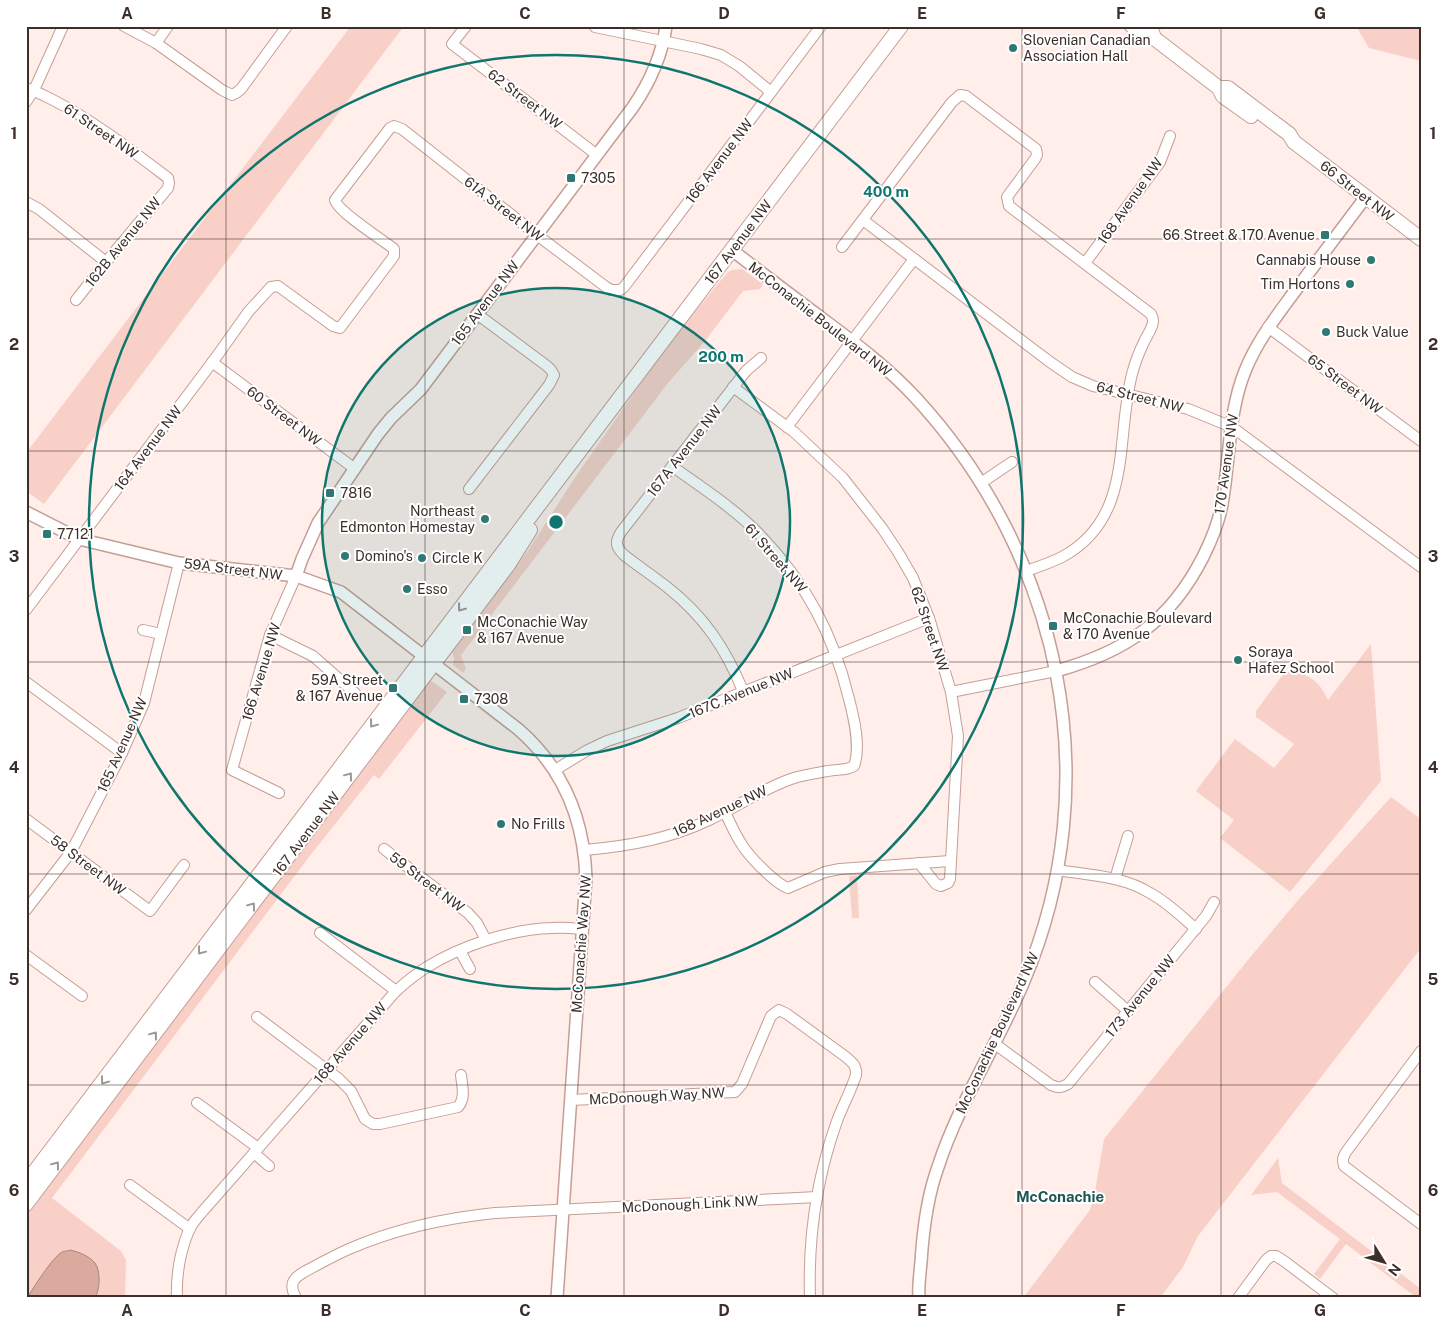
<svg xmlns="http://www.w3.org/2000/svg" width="1447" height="1324" viewBox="0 0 1447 1324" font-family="'Public Sans',sans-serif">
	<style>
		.green { fill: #f8d0c7 }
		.water { fill: #daaa9f; stroke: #ab857c }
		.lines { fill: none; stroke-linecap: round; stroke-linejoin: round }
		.minor-casing { stroke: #c59e95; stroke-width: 12 }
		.tertiary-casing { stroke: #c59e95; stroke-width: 14 }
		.secondary-casing { stroke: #c59e95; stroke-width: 16 }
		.minor { stroke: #fff; stroke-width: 10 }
		.tertiary { stroke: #fff; stroke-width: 11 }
		.secondary { stroke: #fff; stroke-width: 14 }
		.oneway { stroke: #9e9694 }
		.grid { fill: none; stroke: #3d2e2a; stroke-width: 1; stroke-opacity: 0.55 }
		.ring { fill: none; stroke: #0f766e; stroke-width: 2.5 }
		.poi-dot { fill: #2f7874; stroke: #fff; stroke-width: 2 }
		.labels { text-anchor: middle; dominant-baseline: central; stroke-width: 4; stroke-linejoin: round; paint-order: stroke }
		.poi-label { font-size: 14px; fill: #3d2e2a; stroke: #fff; text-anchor: start }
		.street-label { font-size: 14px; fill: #3d2e2a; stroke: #fff }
		.neighbourhood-label { font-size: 15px; font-weight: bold; fill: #1b5653; stroke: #fff }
		.centre { fill: #0f766e; stroke: #fff; stroke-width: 2.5 }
		.ring-label { font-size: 15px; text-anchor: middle; font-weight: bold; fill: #0f766e; stroke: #fff; stroke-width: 4; stroke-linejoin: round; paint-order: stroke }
		.neatline { fill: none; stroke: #3d2e2a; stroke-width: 2 }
		.grid-label { font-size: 16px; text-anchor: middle; font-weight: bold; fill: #3d2e2a }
	</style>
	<rect width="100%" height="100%" fill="#ffeeea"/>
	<g class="green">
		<path d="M351,26H404L44,504L26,491V453Z"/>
		<path d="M1356,26H1421V61L1369,48Z"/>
		<path d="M742,269L763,284L760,289L743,291L705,341L668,383L461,655L466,669L463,673L453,665L454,658L452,652L459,639L527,552L576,476L669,343L727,273L732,270Z"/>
		<path d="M1371,644L1381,781L1290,892L1220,838L1234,820L1196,791L1235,739L1274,768L1294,744L1256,717V711L1285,672C1306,671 1320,681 1328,700Z"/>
		<path d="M430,680L447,692L379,779L374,775L309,857L52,1198L121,1251L126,1260L125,1298H26V1212Z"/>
		<path d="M1391,797L1421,819V948L1198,1236L1183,1267L1160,1298H1023L1090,1210L1094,1197L1104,1139L1252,955L1299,899Z"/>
		<path d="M857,875L859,918H852L849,876Z"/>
		<path d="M1278,1158L1282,1183L1421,1289V1298H1417L1346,1244L1320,1279L1314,1274L1340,1239L1277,1192L1251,1195Z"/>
	</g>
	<path class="water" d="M70,1250C79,1252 89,1256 95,1263C101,1272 100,1289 95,1298H27C34,1287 52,1258 62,1252C65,1251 68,1251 70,1250Z"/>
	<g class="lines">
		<defs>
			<g id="minor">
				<path d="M124,26L156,43L222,90L232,95L236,93L241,89L287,26"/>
				<path d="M466,26L452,44L597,155"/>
				<path d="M595,27L701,49L721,55L739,66L771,92"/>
				<path d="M156,43L168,26"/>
				<path d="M26,88C36,91 45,96 55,101C95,122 131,150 168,178L169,183L168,188L106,262L76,300"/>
				<path d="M26,102L34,90L63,26"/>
				<path d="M26,202L39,209L106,262"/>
				<path d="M863,220L1050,362L1072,377L1093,386L1188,409L1232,427L1421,567"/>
				<path d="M842,247L952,102L960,95L966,96L1036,149L1037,155L1035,159L1007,197L1009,206L1151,314C1152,317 1153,317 1153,321C1153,328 1147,335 1144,342C1139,352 1135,363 1132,374C1115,440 1134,518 1062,557C1050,563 1038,567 1026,571"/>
				<path d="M1085,263L1160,162L1170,136"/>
				<path d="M1268,327L1421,441"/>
				<path d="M212,362L355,469"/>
				<path d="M733,387L794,432L843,478L882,528L898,552L913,578L929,618L951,692L958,736L950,879L948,883L941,886L936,884L919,863"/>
				<path d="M787,427L914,259"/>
				<path d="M981,483L1012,462"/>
				<path d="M469,489L549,385L554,375L551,370L547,366L477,314"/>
				<path d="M26,610L214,360L249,311L271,287L278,286L333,326L340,328L394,256V249C383,240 338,212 335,200L390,128L394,126L402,129L537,235L606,287L611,290H620L624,287L821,26"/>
				<path d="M143,630L161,634"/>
				<path d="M270,635L313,656L355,693"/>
				<path d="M26,682L122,753"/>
				<path d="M743,691C726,649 704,616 667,587C653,576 638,566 624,555C615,546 615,542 621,532L746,371L761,358"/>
				<path d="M951,692L1056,671"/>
				<path d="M555,770L586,751L607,741L678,718L929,618"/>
				<path d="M279,793L232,770L270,635L296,576"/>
				<path d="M725,812C738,841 745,853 768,874C775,880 780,885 788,888L825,872L840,869L950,861"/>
				<path d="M26,819L150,911L184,865"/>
				<path d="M384,849L468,913L477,923L486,940"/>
				<path d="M585,850C629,846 669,839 709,820C737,807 762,789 791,779C803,775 816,773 828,771C837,769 846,771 854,766C861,747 854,718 849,699C833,633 806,583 759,534C734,508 702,488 672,466"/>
				<path d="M1057,870C1088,875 1123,876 1150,893C1167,902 1181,916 1196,929"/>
				<path d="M1115,879L1128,836"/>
				<path d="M26,910L71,852L122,753L144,703L179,563"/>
				<path d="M320,933L396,991"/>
				<path d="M460,951L470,969"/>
				<path d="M26,955L82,996"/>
				<path d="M1095,982L1128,1011"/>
				<path d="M257,1017L339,1079L351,1091L365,1119L373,1124H380L458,1107C466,1098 462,1086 461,1075"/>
				<path d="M995,1044L1051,1085C1058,1088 1061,1088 1068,1084L1206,916L1214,902"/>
				<path d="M1421,1051L1346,1152C1343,1157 1342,1160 1344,1166L1421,1224"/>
				<path d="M571,1100L735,1092L742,1084L771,1016L779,1010L787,1014L846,1057C852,1062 857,1066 856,1075C851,1091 843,1105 837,1121C817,1177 808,1238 810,1298"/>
				<path d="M197,1103L258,1148"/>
				<path d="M254,1153L269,1166"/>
				<path d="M130,1185L190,1229"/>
				<path d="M177,1298C176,1274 180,1252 189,1230C192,1223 198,1217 203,1211L396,991C406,982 416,974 427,967C461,946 511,929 552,928C562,927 572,928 583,929"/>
				<path d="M296,1298C289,1285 292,1279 304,1272C319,1264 333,1256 349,1249C395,1229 445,1218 495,1213L817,1197"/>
				<path d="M1238,1298L1266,1260L1271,1256H1276L1284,1261L1333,1298"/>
			</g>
			<g id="tertiary">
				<path d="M732,250C764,275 796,299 828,323C859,346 889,369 915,397C1061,555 1109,781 1024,981C998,1044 959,1102 938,1167C927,1197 923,1230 921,1262C920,1274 918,1286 919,1298"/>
				<path d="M26,512L79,539L179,563L296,576L341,592L518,729C563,768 584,818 586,878L557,1298"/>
				<path d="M296,576L302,559L318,523L378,434L391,418L421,389L633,107C650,82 662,56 666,26"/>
				<path d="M1056,671C1125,652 1170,622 1203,557C1211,541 1219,522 1222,504C1230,460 1228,413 1245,371C1257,341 1276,317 1295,291C1318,260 1342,229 1365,198"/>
			</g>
			<g id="secondary">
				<path d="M1132,26L1146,37L1154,38"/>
				<path d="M1147,26L1151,29L1154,38L1219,88L1223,96L1251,116"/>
				<path d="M1219,88H1228L1289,134L1294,142L1421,239"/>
				<path d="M26,1183L901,26"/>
				<path d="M26,1204L508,565L530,530"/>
			</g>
		</defs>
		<use href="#minor" class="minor-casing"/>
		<use href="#tertiary" class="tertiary-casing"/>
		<use href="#secondary" class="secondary-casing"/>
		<use href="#minor" class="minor"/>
		<use href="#tertiary" class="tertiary"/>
		<use href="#secondary" class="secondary"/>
	</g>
	<defs><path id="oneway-chevron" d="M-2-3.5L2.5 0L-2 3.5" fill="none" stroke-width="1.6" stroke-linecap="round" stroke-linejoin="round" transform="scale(1.25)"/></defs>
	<g class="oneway">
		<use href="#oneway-chevron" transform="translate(461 608) rotate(127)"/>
		<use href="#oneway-chevron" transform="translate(373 724) rotate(127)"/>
		<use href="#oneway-chevron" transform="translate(349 776) rotate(-53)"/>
		<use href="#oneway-chevron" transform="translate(252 906) rotate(-53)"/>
		<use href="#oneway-chevron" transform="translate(201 951) rotate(127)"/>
		<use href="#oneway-chevron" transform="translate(154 1035) rotate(-53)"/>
		<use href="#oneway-chevron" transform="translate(104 1081) rotate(127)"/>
		<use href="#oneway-chevron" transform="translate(56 1165) rotate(-53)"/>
	</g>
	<path class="grid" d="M226,26V1298M425,26V1298M624,26V1298M823,26V1298M1022,26V1298M1221,26V1298M26,239H1421M26,451H1421M26,662H1421M26,874H1421M26,1085H1421"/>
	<circle cx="556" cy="522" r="234" fill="#0f766e" fill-opacity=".12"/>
	<g class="ring">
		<circle cx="556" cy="522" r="234"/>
		<circle cx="556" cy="522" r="467"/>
	</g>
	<g class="poi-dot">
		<circle cx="1013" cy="48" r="5"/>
		<rect x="566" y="173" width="10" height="10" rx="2.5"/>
		<rect x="1320" y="230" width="10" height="10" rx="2.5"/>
		<circle cx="1371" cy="260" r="5"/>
		<circle cx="1350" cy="284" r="5"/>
		<circle cx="1326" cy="332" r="5"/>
		<rect x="325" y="488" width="10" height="10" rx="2.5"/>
		<circle cx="485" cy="519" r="5"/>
		<rect x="42" y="529" width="10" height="10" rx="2.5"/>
		<circle cx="345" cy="556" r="5"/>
		<circle cx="422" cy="558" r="5"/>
		<circle cx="407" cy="589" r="5"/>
		<rect x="1048" y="621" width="10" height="10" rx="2.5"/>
		<rect x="462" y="625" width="10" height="10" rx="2.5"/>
		<circle cx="1238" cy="660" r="5"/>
		<rect x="388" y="683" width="10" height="10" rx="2.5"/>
		<rect x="459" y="694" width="10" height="10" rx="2.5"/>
		<circle cx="501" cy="824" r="5"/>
	</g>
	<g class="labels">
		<g class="poi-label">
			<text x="1023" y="40">Slovenian Canadian<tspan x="1023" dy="16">Association Hall</tspan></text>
			<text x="581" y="178">7305</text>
			<text x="1315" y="235" text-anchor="end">66 Street &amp; 170 Avenue</text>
			<text x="1361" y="260" text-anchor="end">Cannabis House</text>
			<text x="1340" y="284" text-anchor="end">Tim Hortons</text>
			<text x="1336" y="332">Buck Value</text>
			<text x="340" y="493">7816</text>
			<text x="475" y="511" text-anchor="end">Northeast<tspan x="475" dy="16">Edmonton Homestay</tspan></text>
			<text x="57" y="534">77121</text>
			<text x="355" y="556">Domino's</text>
			<text x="432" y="558">Circle K</text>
			<text x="417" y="589">Esso</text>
			<text x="1063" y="618">McConachie Boulevard<tspan x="1063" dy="16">&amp; 170 Avenue</tspan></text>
			<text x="477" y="622">McConachie Way<tspan x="477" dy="16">&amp; 167 Avenue</tspan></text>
			<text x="1248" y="652">Soraya<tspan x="1248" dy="16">Hafez School</tspan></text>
			<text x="383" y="680" text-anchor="end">59A Street<tspan x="383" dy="16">&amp; 167 Avenue</tspan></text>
			<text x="474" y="699">7308</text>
			<text x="511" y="824">No Frills</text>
		</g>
		<g class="street-label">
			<text transform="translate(525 99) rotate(37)">62 Street NW</text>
			<text transform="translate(101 131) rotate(34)">61 Street NW</text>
			<text transform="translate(719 161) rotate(-53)">166 Avenue NW</text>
			<text transform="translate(1357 191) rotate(38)">66 Street NW</text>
			<text transform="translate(1130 201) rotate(-55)">168 Avenue NW</text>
			<text transform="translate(504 209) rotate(38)">61A Street NW</text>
			<text transform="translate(123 242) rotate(-51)">162B Avenue NW</text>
			<text transform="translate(738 242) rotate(-53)">167 Avenue NW</text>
			<text transform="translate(485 303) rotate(-53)">165 Avenue NW</text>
			<text transform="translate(820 319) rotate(38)">McConachie Boulevard NW</text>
			<text transform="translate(1345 384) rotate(37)">65 Street NW</text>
			<text transform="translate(1140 397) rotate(14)">64 Street NW</text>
			<text transform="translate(284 416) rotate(37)">60 Street NW</text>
			<text transform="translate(148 448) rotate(-53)">164 Avenue NW</text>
			<text transform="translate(684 451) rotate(-52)">167A Avenue NW</text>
			<text transform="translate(1226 464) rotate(-82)">170 Avenue NW</text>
			<text transform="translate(776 558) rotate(49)">61 Street NW</text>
			<text transform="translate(233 569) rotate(7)">59A Street NW</text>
			<text transform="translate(930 629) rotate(71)">62 Street NW</text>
			<text transform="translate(261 672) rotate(-73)">166 Avenue NW</text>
			<text transform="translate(741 693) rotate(-22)">167C Avenue NW</text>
			<text transform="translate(122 745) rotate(-66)">165 Avenue NW</text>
			<text transform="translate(720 811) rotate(-25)">168 Avenue NW</text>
			<text transform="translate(306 834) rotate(-53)">167 Avenue NW</text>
			<text transform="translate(88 865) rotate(37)">58 Street NW</text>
			<text transform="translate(427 882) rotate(37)">59 Street NW</text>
			<text transform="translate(581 944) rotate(-86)">McConachie Way NW</text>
			<text transform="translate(1140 996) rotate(-51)">173 Avenue NW</text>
			<text transform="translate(997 1033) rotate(-65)">McConachie Boulevard NW</text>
			<text transform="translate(350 1043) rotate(-49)">168 Avenue NW</text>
			<text transform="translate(657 1096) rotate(-3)">McDonough Way NW</text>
			<text transform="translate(690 1204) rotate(-3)">McDonough Link NW</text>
		</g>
		<g class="neighbourhood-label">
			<text x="1060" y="1196">McConachie</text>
		</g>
	</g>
	<circle cx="556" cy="522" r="8" class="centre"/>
	<g class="ring-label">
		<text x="886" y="197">400 m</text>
		<text x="721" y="362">200 m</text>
	</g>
	<rect width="1447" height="1324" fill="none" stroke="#ffffff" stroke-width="55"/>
	<g transform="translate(1384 1262) rotate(127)" stroke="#ffffff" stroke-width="4" paint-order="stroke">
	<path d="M0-4L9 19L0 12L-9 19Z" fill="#3d2e2a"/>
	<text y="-8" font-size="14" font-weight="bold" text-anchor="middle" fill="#3d2e2a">N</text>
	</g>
	<rect x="28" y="28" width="1392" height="1268" class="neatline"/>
	<g class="grid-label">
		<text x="127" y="19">A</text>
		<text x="326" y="19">B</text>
		<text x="525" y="19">C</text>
		<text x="724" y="19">D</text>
		<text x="922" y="19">E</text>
		<text x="1121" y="19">F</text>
		<text x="1320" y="19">G</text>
		<text x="14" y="139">1</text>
		<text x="1433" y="139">1</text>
		<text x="14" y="350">2</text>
		<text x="1433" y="350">2</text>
		<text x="14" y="562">3</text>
		<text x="1433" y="562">3</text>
		<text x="14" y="773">4</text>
		<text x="1433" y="773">4</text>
		<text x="14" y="985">5</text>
		<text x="1433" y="985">5</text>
		<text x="14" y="1196">6</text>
		<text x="1433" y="1196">6</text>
		<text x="127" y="1316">A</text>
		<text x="326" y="1316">B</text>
		<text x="525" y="1316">C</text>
		<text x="724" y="1316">D</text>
		<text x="922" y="1316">E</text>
		<text x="1121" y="1316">F</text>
		<text x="1320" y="1316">G</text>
	</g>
</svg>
